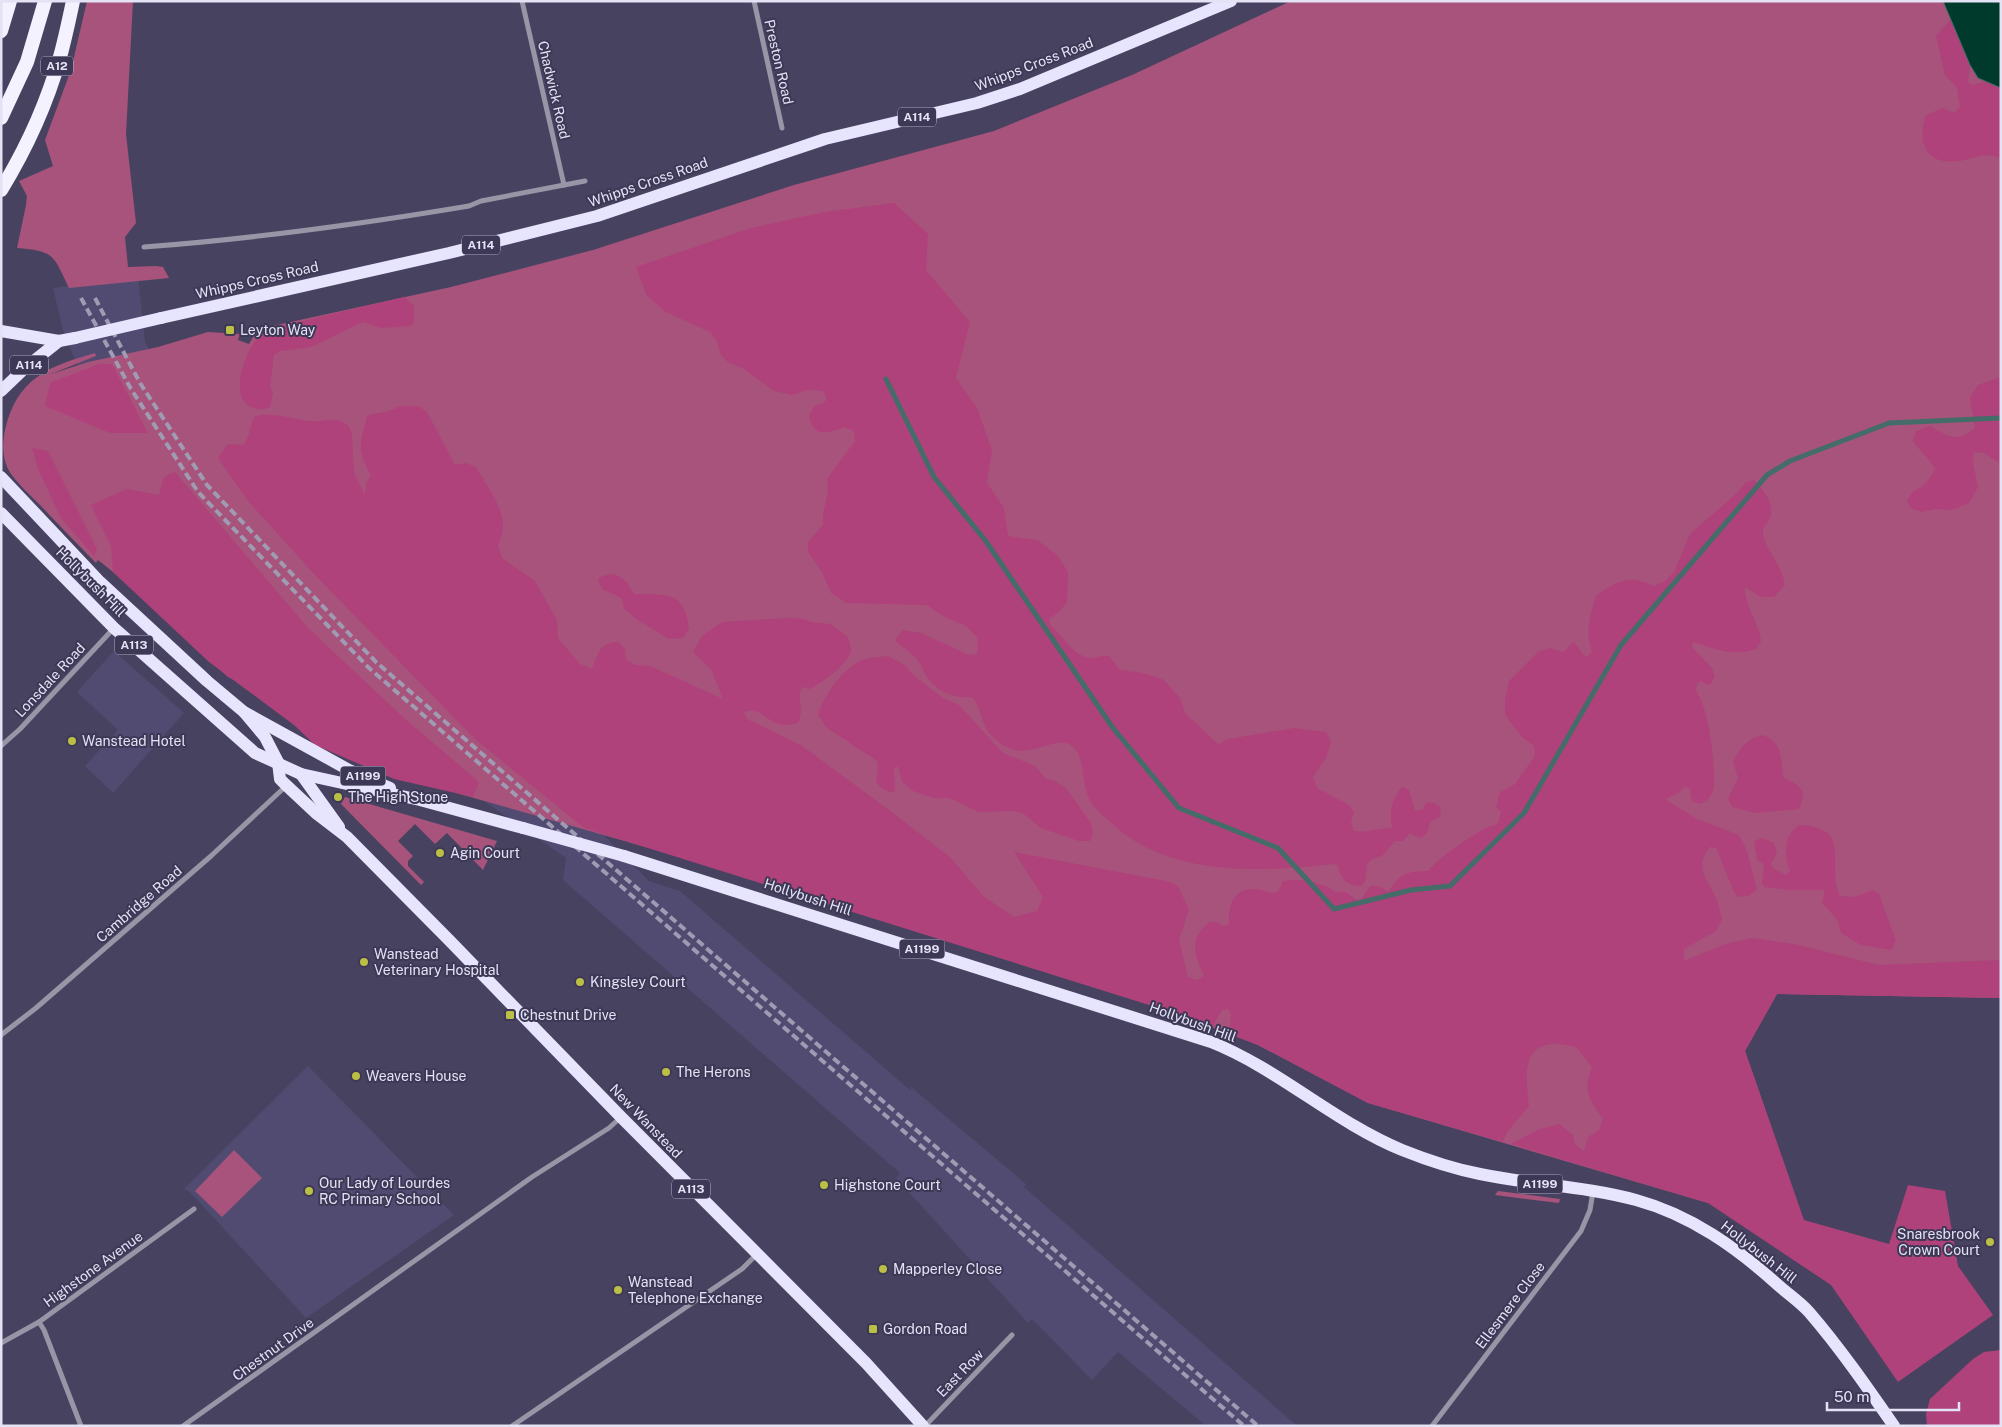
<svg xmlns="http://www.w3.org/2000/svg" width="2002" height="1427" viewBox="0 0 2002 1427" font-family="'Public Sans',sans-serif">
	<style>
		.built { fill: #514b71 }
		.green { fill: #a8537b }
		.forest { fill: #af427a }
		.water { fill: #003a2d; stroke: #446c69 }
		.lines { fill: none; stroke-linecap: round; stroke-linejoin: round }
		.stream { stroke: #446c69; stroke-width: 5 }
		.minor { stroke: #9896a6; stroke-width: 5 }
		.primary { stroke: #e7e4fe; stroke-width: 12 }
		.trunk { stroke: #f3f2fe; stroke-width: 14 }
		.rail { stroke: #9f9bb3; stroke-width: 4; stroke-dasharray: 8 4; stroke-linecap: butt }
		.primary-bridge { stroke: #e7e4fe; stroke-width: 12 }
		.poi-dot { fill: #bbc045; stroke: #3d3856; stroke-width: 2 }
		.labels { text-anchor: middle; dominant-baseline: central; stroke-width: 4; stroke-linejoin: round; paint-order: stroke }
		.shield { fill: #3d3856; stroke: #b2afc5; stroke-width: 1 }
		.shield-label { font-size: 12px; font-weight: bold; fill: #e4e2f5 }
		.street-label { font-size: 14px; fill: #e4e2f5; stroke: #3d3856 }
		.poi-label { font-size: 14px; fill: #e4e2f5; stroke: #3d3856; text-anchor: start }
	</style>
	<rect width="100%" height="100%" fill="#484261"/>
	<g class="built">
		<path d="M138,277L145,342L184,409L649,881L680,891L910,1090L911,1087L1026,1184L1024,1187L1297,1426H1206L1118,1352L1092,1380L1032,1319L1028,1323L896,1178L900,1173L563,880L566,858L484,801L460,794L78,368L63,330L53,288Z"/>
		<path d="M114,651L184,713L113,793L85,766L118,730L77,692Z"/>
		<path d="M308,1066L454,1215L306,1318L190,1192L184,1189Z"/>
	</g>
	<g class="green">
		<path d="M87,1H133L126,134L136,223L125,237L128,267L156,266L163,267L169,278L69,288C53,255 55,251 17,248L26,205L27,196L19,181L53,166L45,140L71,70Z"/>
		<path d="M1291,1H1943L1978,78L2001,88V998L1777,994L1745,1051L1791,1184L1708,1203L1368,1103L1258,1045L1172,1012L670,854L460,794L228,677L113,572L98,560L96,563C77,544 58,524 40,505C30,495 19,485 11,474C2,460 2,445 5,430C17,378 49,366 95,353L96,356L51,374L88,362L158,347L208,332L240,334L238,340L249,344L256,332L263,328L451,287L593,250L794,185L994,131L1132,75Z"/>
		<path d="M345,797L497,841L483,870L447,833L435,844L415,824L398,841L413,856L408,861V866L424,882L421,885L341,804Z"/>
		<path d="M234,1150L262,1178L222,1217L195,1191Z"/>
		<path d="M1498,1191L1560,1199L1559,1203L1495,1195Z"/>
	</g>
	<g class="forest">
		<path d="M1951,19L1970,65L1968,82L1973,85L1985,81L2001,88V158C1981,151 1976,159 1958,161C1925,165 1918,143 1925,116L1942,108L1954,113L1960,107L1957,88L1945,75L1936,36Z"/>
		<path d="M894,203L928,234L926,270L970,322L956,378L977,408L992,450L987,483L1004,508L1008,536L1037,540L1057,555L1068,572L1067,602L1059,612L1050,618V624C1060,634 1075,657 1090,658C1097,658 1102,655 1109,656L1120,670L1143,673L1164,680L1180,698L1185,713L1218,744L1228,739L1294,728L1326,732L1331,742L1326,758L1313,777L1317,788L1349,805L1354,812L1351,823L1354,831C1368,833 1379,828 1393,828C1388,815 1392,798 1402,787L1409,790L1415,811L1423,809L1426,802L1434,803L1441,808L1440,817L1430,822C1429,830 1427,836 1419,838L1410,833L1403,841H1395L1382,856L1372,859L1367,864L1365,881L1361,886C1347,886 1341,879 1338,866L1335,864C1260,872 1168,878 1109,821C1103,815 1095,809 1091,802C1081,787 1086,756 1072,746C1053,731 1023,772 990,734C981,723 981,707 972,697C957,699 940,693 930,681C924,675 922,664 916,658C909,651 902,647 895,640L903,630L921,633L969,655L977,654L978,638L966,626L945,617L927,605L846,603L831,593L822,572L808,552V542L823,525C822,506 830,499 827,479L855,441L854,431L844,427C826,434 814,438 809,416L814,406L822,404L827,399L823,391L807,390L792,395L774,391L744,369L728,362L721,355L716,340L710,332L664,311L646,294L636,267L751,228L825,212Z"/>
		<path d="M404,297L414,306V321L411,326L381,328L363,322L311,347L280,351L274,355L270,386L273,393L270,407C264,410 257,410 251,407C226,396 248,342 265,330Z"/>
		<path d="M99,364H112L148,433H110L45,406L50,383Z"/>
		<path d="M2001,377V464L1984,453L1974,452L1973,463L1978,487L1969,503L1952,510L1935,509L1922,512L1911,508L1907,501L1913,491C1925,487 1929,480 1935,469C1929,457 1920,452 1913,441L1916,431L1930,426C1950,437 1955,443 1975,428L1970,397L1978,385Z"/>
		<path d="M399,406H418L427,412L455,465L466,463L476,467C490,492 513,517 498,545L502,558L535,581L557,620L558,638L580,664L592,669C599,653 598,643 618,642L625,649L626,660L636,665L650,666L723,699L711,669L693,652L702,636L722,622L789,618L803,619L811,622L830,624L848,637C849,641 851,646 851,649C851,663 821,683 810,689L802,687C796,698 805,710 798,723C767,732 767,705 744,712L747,719L802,746L893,813L951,858L983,896L1014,917L1037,911L1043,897L1014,852L1166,881L1178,886L1189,910L1179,940L1188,977L1197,980L1204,976C1196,959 1189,942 1204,927C1207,924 1210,921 1215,922C1219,923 1222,926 1226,926L1229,923C1228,906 1234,888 1254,889C1263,889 1268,894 1278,892L1283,881C1301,878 1321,882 1336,892C1352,890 1349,898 1360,901L1370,886H1379L1388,892C1400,874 1406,871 1428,871C1436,860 1481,827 1495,825L1499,821L1501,812L1496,807L1500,792L1515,784L1535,756L1534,746L1522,737L1505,715V700L1509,681L1538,652L1549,648L1564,652L1573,642C1580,646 1579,653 1587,657L1592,652C1585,633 1590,614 1596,596C1617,581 1628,574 1654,586L1665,581L1674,572L1690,534L1737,493L1746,482L1754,480C1763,490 1775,503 1770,518C1768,524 1761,528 1763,535C1768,554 1782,565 1785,585L1774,597H1761L1745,587C1744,606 1759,622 1761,641L1756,649C1732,657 1716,649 1693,642L1692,647L1711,667L1715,675L1711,684L1707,685L1702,681L1697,683L1696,691C1709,708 1715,763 1714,786C1714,791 1710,796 1708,800L1700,804L1692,801L1690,789L1685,786L1679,793L1665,799L1697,819L1739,835L1747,851L1757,890L1748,896L1739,897L1735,894L1716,848L1710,847C1693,868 1708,880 1717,900C1719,906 1720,913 1722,919L1716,931L1684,949V961L1725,944L1752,938L1794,944L1879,965L2001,960V998L1777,994L1745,1051L1804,1220L1889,1244L1908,1185L1945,1191L1958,1266L1993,1315L1898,1382L1831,1285L1708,1203L1511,1144L1540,1129L1559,1124L1573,1135L1575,1144L1584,1151L1588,1137L1599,1130L1603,1119C1589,1098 1582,1093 1592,1067L1576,1047C1568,1046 1559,1043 1552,1044C1519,1047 1527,1083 1529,1106L1507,1132L1503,1142L1368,1103L1258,1045L1229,1034L1231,1015L1228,1009L1222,1010L1212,1028L1172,1012L584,828L475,739L316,576L248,501L218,458L228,444L243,445C251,437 249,425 255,416C274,412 290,419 310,421C327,423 328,415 348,425L352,434L354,473L365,495L366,484L371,475C356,449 360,445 367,416C379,411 389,414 399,406Z"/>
		<path d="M32,448L48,451L97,549L94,556L61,518L38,469Z"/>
		<path d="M175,472L309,629L404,718L479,782L473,797L394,779L315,745L294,725L209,662L113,572L111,546L91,505L127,489L159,495L164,477Z"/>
		<path d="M615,574L627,582L634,594C666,595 685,590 689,629L683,638L669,639L635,618L624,609L622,598L602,589L598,580L602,576Z"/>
		<path d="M888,656L905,665L912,674L943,698L959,705L1003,753L1035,766L1046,779L1055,781L1066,788L1091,823L1093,833L1090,841H1079L1041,828L1024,814L1015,811L979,812L949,798H934L913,791L902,782L898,766L894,769L895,790L892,793L881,788L876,781L878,770L877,761L826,727L818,715C825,693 845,664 869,658C875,657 882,657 888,656Z"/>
		<path d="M1763,735C1783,743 1781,759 1783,777C1800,786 1808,788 1799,809L1755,813L1732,807L1728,799L1738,778L1733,762C1740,747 1747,739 1763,735Z"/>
		<path d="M1799,825C1855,827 1825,866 1840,896L1856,897L1872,890L1879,894L1896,941L1891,950L1861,945L1841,933L1837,919L1822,903L1825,890H1788L1764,887L1762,883L1764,864L1757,860L1754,841L1762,838L1774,843L1777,853L1771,864L1773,868L1786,875L1790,871C1784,856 1783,836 1799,825Z"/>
		<path d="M2001,1350V1426H1927L1926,1414L1930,1399L1973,1359L1984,1352Z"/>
	</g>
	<path class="water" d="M1943,1H2001V88L1978,78L1970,65Z"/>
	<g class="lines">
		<path class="stream" d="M886,379L934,477L985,540L1113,728L1179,808L1278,848L1334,909L1411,890L1450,886L1524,813L1621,645L1767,475L1790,461L1889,423L2001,418"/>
		<g class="minor">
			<path d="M522,1L564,185"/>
			<path d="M754,1L782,128"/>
			<path d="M144,247C253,239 361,224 469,206L481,201L585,181"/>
			<path d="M1,746L20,729L114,628"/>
			<path d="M1,1035L36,1008L211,856L286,786"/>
			<path d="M39,1322L44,1330L81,1426"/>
			<path d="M1,1343L39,1322L194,1209"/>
			<path d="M183,1426L532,1177L609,1128L620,1118"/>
			<path d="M512,1426L742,1269L756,1255"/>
			<path d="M925,1426L1012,1335"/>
			<path d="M1432,1426L1581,1231L1590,1210L1593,1191"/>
		</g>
		<g class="primary">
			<path d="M161,318L449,253L597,216L825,139L977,103L1020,89L1231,1"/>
			<path d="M1,331L59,341L75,338"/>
			<path d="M1,391L25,368L59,341"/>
			<path d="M1,477L100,582L207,681L244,712L349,770L390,788"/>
			<path d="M1,513L114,628L255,753L301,774L420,800L523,828"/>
			<path d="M244,712L265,737L278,762L280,779L286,785L317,814L347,837L449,940L621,1117L866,1363L923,1426"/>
			<path d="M301,774L339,827"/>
			<path d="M624,856L1211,1042C1279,1069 1334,1122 1402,1150C1427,1160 1454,1169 1480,1174C1532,1185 1585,1186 1636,1200C1691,1215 1737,1248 1778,1285C1788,1294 1800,1302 1809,1312C1840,1348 1867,1387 1894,1426"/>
		</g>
		<g class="trunk">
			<path d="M1,31L10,1"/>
			<path d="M1,118L27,62L45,1"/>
			<path d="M1,190C26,149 47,103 60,57C65,39 69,20 73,1"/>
		</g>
		<g class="rail">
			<path d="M81,298L131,389L198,492L369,668L1244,1426"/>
			<path d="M95,298L140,383L207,485L376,662L1258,1426"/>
		</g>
		<g class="primary-bridge">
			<path d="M75,338L161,318"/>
			<path d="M523,828L624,856"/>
		</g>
	</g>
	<g class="poi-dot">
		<rect x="225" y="325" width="10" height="10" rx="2.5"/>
		<circle cx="72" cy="741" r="5"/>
		<circle cx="338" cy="797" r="5"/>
		<circle cx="440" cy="853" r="5"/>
		<circle cx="364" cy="962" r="5"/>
		<circle cx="580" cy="982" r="5"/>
		<rect x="505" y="1010" width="10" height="10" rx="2.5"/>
		<circle cx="666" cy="1072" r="5"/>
		<circle cx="356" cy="1076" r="5"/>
		<circle cx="824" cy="1185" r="5"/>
		<circle cx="309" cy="1191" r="5"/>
		<circle cx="1990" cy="1242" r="5"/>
		<circle cx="883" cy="1269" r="5"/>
		<circle cx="618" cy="1290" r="5"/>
		<rect x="868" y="1324" width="10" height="10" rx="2.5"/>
	</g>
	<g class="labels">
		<g class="shield">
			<rect x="41" y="56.5" width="32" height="19" rx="4"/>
			<rect x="898" y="107.5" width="38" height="19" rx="4"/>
			<rect x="462" y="235.5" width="38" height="19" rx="4"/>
			<rect x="10" y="355.5" width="38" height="19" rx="4"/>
			<rect x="115" y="635.5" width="38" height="19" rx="4"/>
			<rect x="340.5" y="766.5" width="45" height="19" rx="4"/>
			<rect x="899.5" y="939.5" width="45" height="19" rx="4"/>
			<rect x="1517.5" y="1174.5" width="45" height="19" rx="4"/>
			<rect x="672" y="1179.5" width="38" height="19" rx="4"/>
		</g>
		<g class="shield-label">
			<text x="57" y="66">A12</text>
			<text x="917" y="117">A114</text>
			<text x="481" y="245">A114</text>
			<text x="29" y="365">A114</text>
			<text x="134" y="645">A113</text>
			<text x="363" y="776">A1199</text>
			<text x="922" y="949">A1199</text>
			<text x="1540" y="1184">A1199</text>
			<text x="691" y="1189">A113</text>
		</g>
		<g class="street-label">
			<text transform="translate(779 62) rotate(77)">Preston Road</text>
			<text transform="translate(1034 64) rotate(-21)">Whipps Cross Road</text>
			<text transform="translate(554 90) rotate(77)">Chadwick Road</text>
			<text transform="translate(648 182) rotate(-19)">Whipps Cross Road</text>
			<text transform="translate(257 280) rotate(-13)">Whipps Cross Road</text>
			<text transform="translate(91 582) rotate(45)">Hollybush Hill</text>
			<text transform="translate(50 680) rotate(-47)">Lonsdale Road</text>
			<text transform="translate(808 897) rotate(18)">Hollybush Hill</text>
			<text transform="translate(139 904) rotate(-41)">Cambridge Road</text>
			<text transform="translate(1193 1022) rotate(20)">Hollybush Hill</text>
			<text transform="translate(646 1121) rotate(46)">New Wanstead</text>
			<text transform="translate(1759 1252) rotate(38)">Hollybush Hill</text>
			<text transform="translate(93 1269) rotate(-36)">Highstone Avenue</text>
			<text transform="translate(1510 1305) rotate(-53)">Ellesmere Close</text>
			<text transform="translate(273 1349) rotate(-36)">Chestnut Drive</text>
			<text transform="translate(960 1373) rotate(-46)">East Row</text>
		</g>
		<g class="poi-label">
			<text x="240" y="330">Leyton Way</text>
			<text x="82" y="741">Wanstead Hotel</text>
			<text x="348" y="797">The High Stone</text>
			<text x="450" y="853">Agin Court</text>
			<text x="374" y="954">Wanstead<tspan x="374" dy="16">Veterinary Hospital</tspan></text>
			<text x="590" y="982">Kingsley Court</text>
			<text x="520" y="1015">Chestnut Drive</text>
			<text x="676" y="1072">The Herons</text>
			<text x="366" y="1076">Weavers House</text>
			<text x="319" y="1183">Our Lady of Lourdes<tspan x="319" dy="16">RC Primary School</tspan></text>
			<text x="834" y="1185">Highstone Court</text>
			<text x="1980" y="1234" text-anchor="end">Snaresbrook<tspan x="1980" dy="16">Crown Court</tspan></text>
			<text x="893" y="1269">Mapperley Close</text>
			<text x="628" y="1282">Wanstead<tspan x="628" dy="16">Telephone Exchange</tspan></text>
			<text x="883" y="1329">Gordon Road</text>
		</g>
	</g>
	<rect width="2002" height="1427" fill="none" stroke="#e4e2f5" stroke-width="5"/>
	<path d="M1827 1402v8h132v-8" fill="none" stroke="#e4e2f5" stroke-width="2.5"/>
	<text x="1834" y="1402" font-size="15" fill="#e4e2f5" stroke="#3d3856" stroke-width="4" paint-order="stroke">50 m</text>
</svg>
